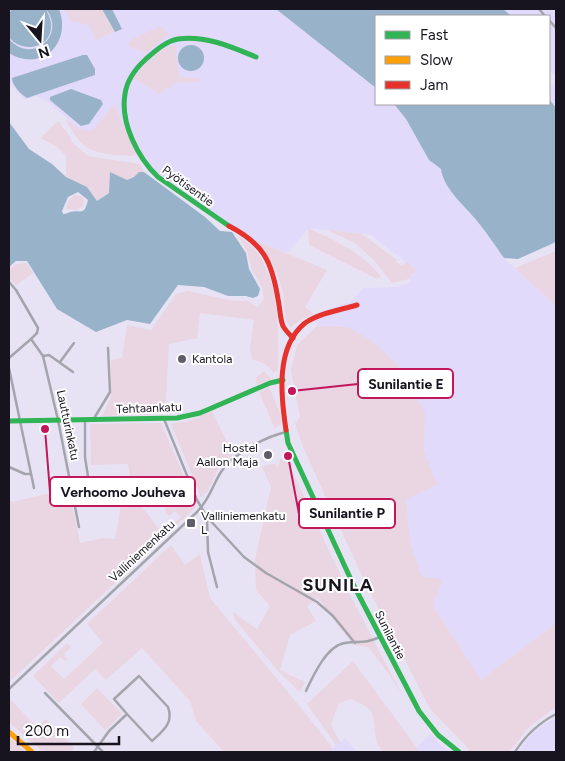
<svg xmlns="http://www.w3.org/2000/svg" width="565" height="761" viewBox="0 0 565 761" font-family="Figtree,sans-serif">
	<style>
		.built { fill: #e2dafa }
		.green { fill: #ead5e2 }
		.water { fill: #98b3c9; fill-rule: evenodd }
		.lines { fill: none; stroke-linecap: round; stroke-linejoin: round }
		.street { stroke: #a4a5ac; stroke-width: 2.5 }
		.fast { stroke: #30b455; stroke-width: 5 }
		.slow { stroke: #ff9f0a; stroke-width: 5 }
		.jam { stroke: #e5322d; stroke-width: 5 }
		.poi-dot { fill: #605c6a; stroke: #fff; stroke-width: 2 }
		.labels { text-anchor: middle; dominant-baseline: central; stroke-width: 4; stroke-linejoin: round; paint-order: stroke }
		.street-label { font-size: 12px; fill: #171420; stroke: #fff }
		.poi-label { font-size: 12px; fill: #171420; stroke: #fff; text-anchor: start }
		.district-label { font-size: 18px; font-weight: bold; letter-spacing: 1px; fill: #171420; stroke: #fff }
		.leader { fill: none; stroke: #c2185b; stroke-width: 2 }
		.callout-dot { fill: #c2185b; stroke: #fff; stroke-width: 2 }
		.callout { fill: #fff; stroke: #c2185b; stroke-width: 2 }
		.callout-label { font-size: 14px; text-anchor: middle; font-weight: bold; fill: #171420 }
	</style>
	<rect width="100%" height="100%" fill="#e8e3f4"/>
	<g class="built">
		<path d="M9,9H102L116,32L111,9H276L376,88V104H394L406,119L429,160L441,169L456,197L480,225L504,258L556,306V623L481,680L433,606L421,576L410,541L406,498L436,485L424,451L425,412L347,327L317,326L314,314L350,302L363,288L396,287L412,282L409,279L416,270L371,235L309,228L287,253L257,241L223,223L151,170L136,155L114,104L93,131L79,129L47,101L36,96L25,100L9,82Z"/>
		<path d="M503,9H556V77L549,70V16H509L510,15Z"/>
		<path d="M556,82V108L549,99V83L552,86Z"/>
		<path d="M556,717V752H519L525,742L537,729Z"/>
		<path d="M431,734L440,745L451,752H420L416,748Z"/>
		<path d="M345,738L357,752H328Z"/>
	</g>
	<g class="green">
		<path d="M65,9H102L115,32L95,40L90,25L71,21Z"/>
		<path d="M161,26L169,35L145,53L128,46L131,40Z"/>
		<path d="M175,44L179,77L199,78V82L176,83L159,94L133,78C145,63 157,50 175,44Z"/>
		<path d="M114,104L136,155C130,157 123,155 117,155C84,152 80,145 65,118L79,129L93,131Z"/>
		<path d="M58,121L67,132L73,143L88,156L140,164L144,172L127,180L97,201L87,187L66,177V156L57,147L41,138Z"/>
		<path d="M75,195L83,197L84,205L77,210L66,209L69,200Z"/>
		<path d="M308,228C338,242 359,251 381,276L377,279L309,245Z"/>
		<path d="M327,230L362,234L397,260L396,262L402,266L406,262L416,270L409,279L392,283L374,260L355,243Z"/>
		<path d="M238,236C280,257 279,329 278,370L274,373L265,364L252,359L250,348L254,320L200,313L197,338L169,344L165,414L102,416L111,397V360L122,358L127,325L151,330L176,294L188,291L229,300L248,301L258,307L264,298L262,287L252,270L247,251Z"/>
		<path d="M257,241L327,270L305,307L314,314L299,321L290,327C283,317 285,305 283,293C279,273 269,257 257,241Z"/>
		<path d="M556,251V306L515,268Z"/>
		<path d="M27,263L33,273L16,285L9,279V270L16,264Z"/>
		<path d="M317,326L347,327L371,340L396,363L425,412L424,451L437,485L406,499L410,541L421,576L442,580L433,606L481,680L556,623V707L529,727L509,752H467L469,749L430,709L363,578L303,447L295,423L300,417L291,370L297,345Z"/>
		<path d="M264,371L271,379L257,385L256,378Z"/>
		<path d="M269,387L280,413L281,423L275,429L259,392Z"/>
		<path d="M212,411L233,454L218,469L208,491L201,497L171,424L189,421Z"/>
		<path d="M161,423L189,488L184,489L180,481L177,482L174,479L160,483L136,499L162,533L181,517L175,511L169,516L164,510L170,504L191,494L196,507L9,682V499L12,502L69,489L80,543L103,538L115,539L123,494L132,492L128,464L91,465L90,424Z"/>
		<path d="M280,459L287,460L346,587L403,697L389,674L368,647L353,645L318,598L307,606L316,621L290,635L280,670L305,682L300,692L279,672L235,620L233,612L257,629L270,606L256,590L255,560L271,487L262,467L266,465L276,464L277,468Z"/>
		<path d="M171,545L185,565L200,554L210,598L292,697L333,748L328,752H224L196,721L190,701L142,648L106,680L95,669L59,703L33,676L67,643L71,647L64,654L67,659L65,661L60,657L51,666L64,679L103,643L87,624Z"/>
		<path d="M353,661L420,752H384C370,741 378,720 370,710C367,706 357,702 352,699L339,703L331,725L340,742L336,745L307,704Z"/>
		<path d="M97,688L122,714L105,730L81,704Z"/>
		<path d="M10,699L37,728L46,719L74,748L71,752H43L9,722Z"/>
		<path d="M9,737L26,752H9Z"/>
	</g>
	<g class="water">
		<path d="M12,9H59C72,43 42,73 9,53V39C31,65 67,36 46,9C48,14 51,19 51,24C53,49 21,54 9,37V13Z"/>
		<path d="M102,9H112L122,29L115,32Z"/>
		<path d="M276,9H503L510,15L376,16V88Z"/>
		<circle cx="191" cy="58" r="13"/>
		<path d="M83,55H87L95,69V75L27,98C21,95 12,85 12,78Z"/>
		<path d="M71,89L101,100L103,104L89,124L81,126L50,100V97Z"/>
		<path d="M549,99L556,108V242L518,259L504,258C496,247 489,236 481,226C468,208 444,191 441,169L429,160L406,119L394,104H549Z"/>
		<path d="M9,122L29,149L52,164L66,177L87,187L97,201L109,193L110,172L127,180L134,177L139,172H144L205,217L220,231L232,232L246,253L249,269L260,289L258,296L253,298L246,296H228L204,287L178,285L150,324L127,320L96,332L57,309L27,261H16L9,267ZM78,192L88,200C84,217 81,209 70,212C68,213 66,214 63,214L62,211L68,197Z"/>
	</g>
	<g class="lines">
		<g class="street">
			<path d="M539,9L545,16"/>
			<path d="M549,20L556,28"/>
			<path d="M9,282L16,290L38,328L37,333L31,339L43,356L58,420L79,527"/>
			<path d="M43,356L49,355L73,372"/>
			<path d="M9,358L31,339"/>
			<path d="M60,362L74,343"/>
			<path d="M9,368L34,488"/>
			<path d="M164,419L197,500L207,517L244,557L266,573L317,602L333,616L355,643"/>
			<path d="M85,420V457L90,490"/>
			<path d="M93,420L110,392L108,348"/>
			<path d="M9,467L25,474H30"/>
			<path d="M73,495L127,481"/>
			<path d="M207,517L208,552L217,587"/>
			<path d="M9,689L197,512C211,497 211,488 221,472C232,454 265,437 286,432"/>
			<path d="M306,691C313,676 327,645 345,643C361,641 364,644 380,637"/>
			<path d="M45,693L103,752"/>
			<path d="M94,752L109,731L127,714L114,699L139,676L168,707C174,723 163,731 152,741L127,714"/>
			<path d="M515,752C525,736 539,723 556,714"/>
		</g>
		<g class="fast">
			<path d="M229,226L158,177C138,158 120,123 125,94C127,80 136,68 146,59C155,51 166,41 178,39C205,35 232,47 256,57"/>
			<path d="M9,421L177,418L200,413L270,383L283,380"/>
			<path d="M286,430L288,443L353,584L419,711L438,735L459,752"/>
		</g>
		<path class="slow" d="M9,732L32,752"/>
		<g class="jam">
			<path d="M229,226C264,244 272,262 278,299C280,308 280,319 283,326C285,330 290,335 293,338"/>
			<path d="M286,430C281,397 275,347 305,323C320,313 340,310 357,305"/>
		</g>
	</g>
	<g class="poi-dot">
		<circle cx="182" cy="359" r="5"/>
		<circle cx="268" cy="455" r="5"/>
		<rect x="186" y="518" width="10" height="10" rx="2.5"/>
	</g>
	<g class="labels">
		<g class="street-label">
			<text transform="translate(188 186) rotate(36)">Pyötisentie</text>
			<text transform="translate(149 408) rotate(-2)">Tehtaankatu</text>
			<text transform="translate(68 425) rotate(78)">Lautturinkatu</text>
			<text transform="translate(142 551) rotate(-43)">Valliniemenkatu</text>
			<text transform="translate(390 635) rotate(63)">Sunilantie</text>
		</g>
		<g class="poi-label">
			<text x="192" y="359">Kantola</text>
			<text x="258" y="448" text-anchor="end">Hostel<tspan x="258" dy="14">Aallon Maja</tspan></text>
			<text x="201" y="516">Valliniemenkatu<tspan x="201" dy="14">L</tspan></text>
		</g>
		<g class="district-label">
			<text x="338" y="585">SUNILA</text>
		</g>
	</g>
	<path class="leader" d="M292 391L358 384M45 429L50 492M288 456L299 514"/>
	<g class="callout-dot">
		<circle cx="292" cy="391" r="5"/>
		<circle cx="45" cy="429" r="5"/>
		<circle cx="288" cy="456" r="5"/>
	</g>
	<g class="callout">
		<rect x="358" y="369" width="95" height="29" rx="5"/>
		<rect x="50" y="477" width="145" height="29" rx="5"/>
		<rect x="299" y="499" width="96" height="29" rx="5"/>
	</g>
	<g class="callout-label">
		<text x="406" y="389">Sunilantie E</text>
		<text x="123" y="497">Verhoomo Jouheva</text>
		<text x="347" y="518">Sunilantie P</text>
	</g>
	<rect width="565" height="761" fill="none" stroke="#171420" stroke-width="20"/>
	<rect x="375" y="15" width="175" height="90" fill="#ffffff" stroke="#a2a1a6"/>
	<rect x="385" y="31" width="25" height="8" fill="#30b455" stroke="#a2a1a6"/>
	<text x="420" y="40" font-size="15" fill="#171420">Fast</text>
	<rect x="385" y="56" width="25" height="8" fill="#ff9f0a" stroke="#a2a1a6"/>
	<text x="420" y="65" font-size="15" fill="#171420">Slow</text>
	<rect x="385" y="81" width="25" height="8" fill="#e5322d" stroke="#a2a1a6"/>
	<text x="420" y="90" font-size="15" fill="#171420">Jam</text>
	<g transform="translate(40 40) rotate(162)" stroke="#ffffff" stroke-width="4" paint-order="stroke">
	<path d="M0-4L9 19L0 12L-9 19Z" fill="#171420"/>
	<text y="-8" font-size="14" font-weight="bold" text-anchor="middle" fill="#171420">N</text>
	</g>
	<path d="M18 736v8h101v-8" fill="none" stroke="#171420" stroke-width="2.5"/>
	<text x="25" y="736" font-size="15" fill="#171420" stroke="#ffffff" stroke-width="4" paint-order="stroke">200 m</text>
</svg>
